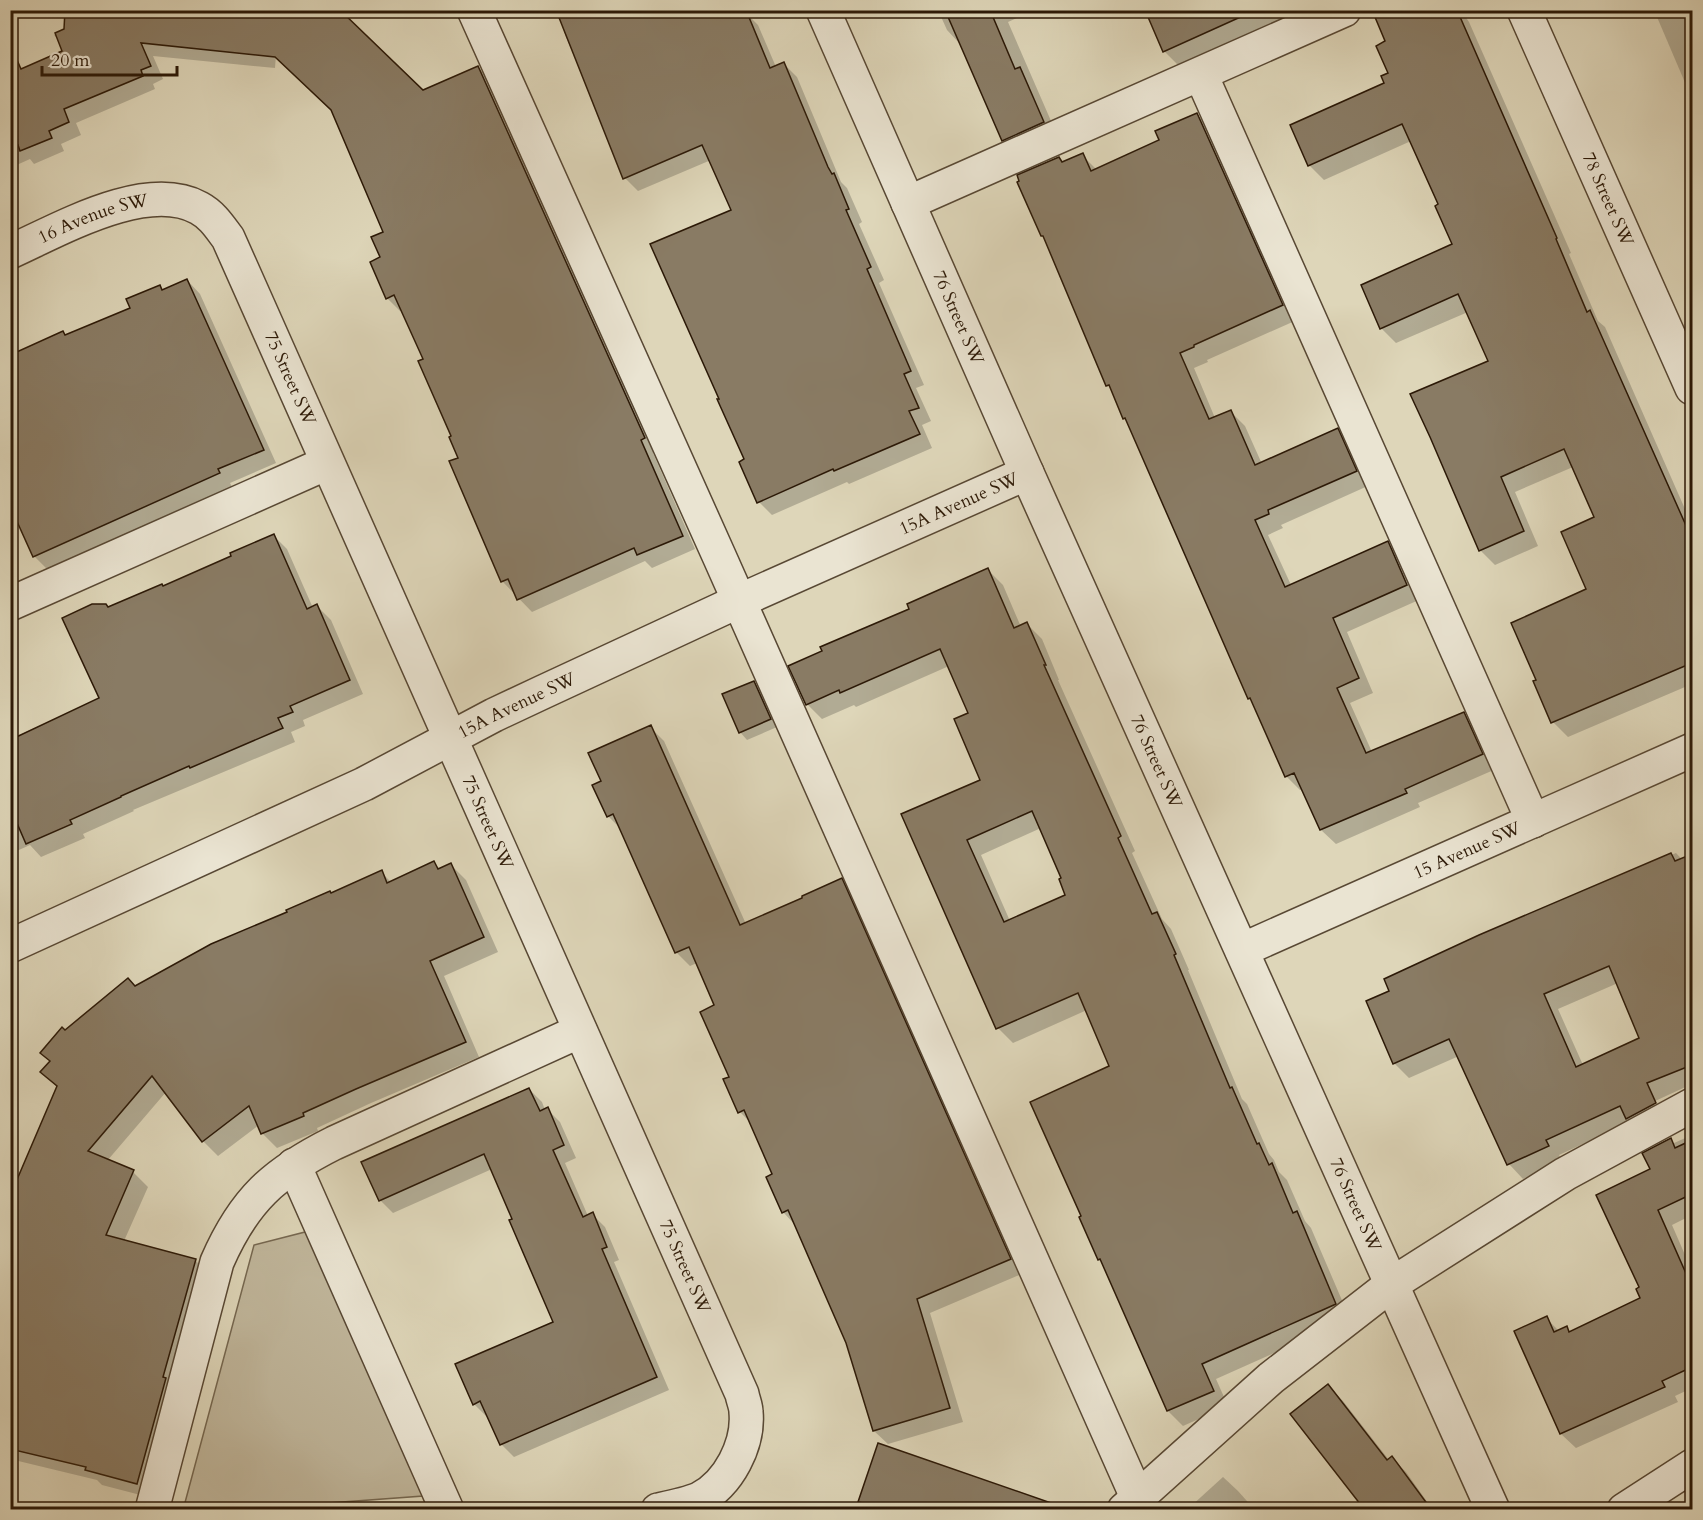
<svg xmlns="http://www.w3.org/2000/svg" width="1703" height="1520" viewBox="0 0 1703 1520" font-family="Cardo,serif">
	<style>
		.green { fill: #c0b69b; stroke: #766851; stroke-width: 1.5 }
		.shadow { fill: #0003; fill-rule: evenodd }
		.building { fill: #897b64; stroke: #2c1907; stroke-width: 1.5; fill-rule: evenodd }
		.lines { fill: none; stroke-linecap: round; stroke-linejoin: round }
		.minor-casing { stroke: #584834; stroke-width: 36 }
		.minor { stroke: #eae4d2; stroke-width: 33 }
		.labels { text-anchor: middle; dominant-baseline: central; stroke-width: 4.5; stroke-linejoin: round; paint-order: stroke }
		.street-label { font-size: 18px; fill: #2c1907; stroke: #eae4d2 }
	</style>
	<rect width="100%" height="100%" fill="#ded6b9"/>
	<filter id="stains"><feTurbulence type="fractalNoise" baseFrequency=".00333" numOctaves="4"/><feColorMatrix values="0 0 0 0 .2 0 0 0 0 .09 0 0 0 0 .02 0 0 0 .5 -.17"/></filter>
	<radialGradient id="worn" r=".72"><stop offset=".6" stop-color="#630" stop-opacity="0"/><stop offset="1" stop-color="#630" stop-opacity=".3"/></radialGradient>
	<path class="green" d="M313,1230L423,1496L248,1509L183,1510L254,1245Z"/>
	<g class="shadow">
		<path d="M10,10H23L10,16Z"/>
		<path d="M111,10L423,92L478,67L491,81L658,451L653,453L695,549L652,568L645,561L532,612L502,581L451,462L460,458L425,359L403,310L400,311L387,298L382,258L385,232L333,110L276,55L275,68L153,56L163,79L153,84L155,89L76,123L81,135L61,144L64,151L34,164L30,159L10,168V75L64,51L60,41L54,35Z"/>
		<path d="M557,10L745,12L758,25L776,67L784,64L797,77L841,182L847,188L862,222L859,224L884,280L879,283L924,385L916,388L931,421L922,425L932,448L849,484L847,482L772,515L759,502L746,460L733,211L711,160L638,191L625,178L611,141L566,37Z"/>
		<path d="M938,10H1035L1008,22L1058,137L1018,155L1003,140L961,45L947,30Z"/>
		<path d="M1147,10H1304L1179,66L1164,51Z"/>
		<path d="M1409,10H1461L1469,22L1571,253L1569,254L1598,321L1605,327L1692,525V684L1568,737L1553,722L1535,682L1538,680L1588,590L1596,518L1573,467L1515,492L1538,546L1495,565L1480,550L1490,362L1468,312L1396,343L1381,328L1454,245L1440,205L1411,141L1324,180L1309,165L1386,84L1390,74L1387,42Z"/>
		<path d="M1654,10H1692V99Z"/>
		<path d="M1197,115L1212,129L1297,320L1207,360L1208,362L1194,368L1215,418L1230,411L1245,426L1262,464L1337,430L1352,445L1370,485L1281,525L1283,528L1268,535L1291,585L1387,543L1402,557L1421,599L1347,632L1373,693L1350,703L1372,752L1463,713L1478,728L1496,769L1418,803L1420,807L1336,844L1321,830L1303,789L1300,790L1286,776L1128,421L1113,389L1108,385L1019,182L1059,158L1064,163L1082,155L1097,170L1161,141Z"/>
		<path d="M187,280L200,294L276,463L230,483L232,487L47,569L34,556L63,333L66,336L132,309L160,287L164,291Z"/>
		<path d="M274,536L287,549L313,608L317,606L331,620L363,694L303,720L305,726L291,732L295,742L133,810L134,811L83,834L85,838L41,857L30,845L10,854V739L101,698L109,608L164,588L233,557Z"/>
		<path d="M988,570L1003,585L1021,627L1027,624L1042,639L1059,680H1058L1135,851L1132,853L1162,919L1171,929L1189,970H1188L1242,1099L1247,1104L1269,1154L1274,1160L1279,1172L1287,1180L1305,1221L1311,1228L1350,1319L1216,1379L1228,1406L1183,1426L1168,1411L1104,1264L1099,1259L1111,1067L1087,1010L1013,1043L998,1028L903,815L982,781L970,713L949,666L856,707L854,705L822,719L807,704L911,610ZM1041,828L1063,879L1067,895L1010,921L981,855Z"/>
		<path d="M754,682L761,689L777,727L747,740L740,732Z"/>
		<path d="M650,727L664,741L746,924L841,880L855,894L1024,1273L930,1313L963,1422L888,1444L874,1431L848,1342L797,1227L783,1212L774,1175L752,1124L740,1112L716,1006L697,963L690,966L676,952L622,830L608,816L603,782Z"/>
		<path d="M1676,853L1690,868L1692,873V1084L1653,1102L1656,1110L1559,1155L1562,1161L1523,1179L1509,1164L1459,1056L1409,1078L1394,1063L1391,992L1479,936ZM1618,983L1641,1039L1583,1065L1558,1009Z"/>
		<path d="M434,863L440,869L451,865L466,880L498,952L444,976L479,1057L371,1103L317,1128L318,1131L277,1148L262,1133L259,1125L218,1156L203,1141L166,1092L107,1161L133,1172L148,1187L124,1241L195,1260L210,1275L152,1498L102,1485L97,1480L10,1459V1224L58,1088L43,1072L51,1062L65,1031L136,988L332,894L381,872L391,882Z"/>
		<path d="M529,1089L542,1102L545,1110L547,1109L560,1122L576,1158L565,1163L588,1216L592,1214L605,1227L619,1260L614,1262L669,1390L514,1457L501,1444L489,1416L487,1417L474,1404L555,1322L492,1169L393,1213L380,1200Z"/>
		<path d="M1692,1135V1215L1672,1225L1692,1271V1388L1675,1396L1678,1402L1576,1448L1561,1434L1516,1331L1546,1318L1559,1331L1566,1328L1571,1332L1642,1299L1652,1170L1645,1156Z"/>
		<path d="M1328,1386L1343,1401L1389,1460L1392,1458L1406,1472L1433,1510H1349L1359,1501Z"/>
		<path d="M879,1445L1014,1492L1015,1490L1059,1506L1063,1510H857Z"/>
		<path d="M1223,1477L1238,1491L1255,1510H1193L1190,1507Z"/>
	</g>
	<g class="building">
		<path d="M65,10H340L423,90L478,66L645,438L641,440L683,536L637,555L634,548L517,600L508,579L501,582L449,461L458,458L449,437L451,436L418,361L423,359L394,295L386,299L370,262L380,257L371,237L383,232L331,110L275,57L141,43L151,66L141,70L143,76L64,109L69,122L49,131L52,138L20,151L18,145L10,148V44L21,69L62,51L55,33L64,29Z"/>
		<path d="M556,10H746L770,68L784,62L828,167L832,174L834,173L849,209L846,210L871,267L867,269L911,371L904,374L919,408L909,411L920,434L834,471L833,469L757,503L739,462L744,459L717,399H719L650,244L731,210L702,145L623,179Z"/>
		<path d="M945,10H990L1015,69L1020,67L1044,122L1002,141Z"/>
		<path d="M1145,10H1256L1163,52Z"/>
		<path d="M1372,10H1457L1557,238L1556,239L1587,312L1590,310L1692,539V663L1551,723L1533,681L1536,680L1511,623L1586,589L1561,532L1594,517L1564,449L1501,477L1524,531L1479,551L1430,437L1410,394L1488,361L1458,294L1380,329L1361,285L1452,244L1435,206L1438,204L1402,124L1308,166L1290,125L1384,83L1381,76L1388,73L1376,46L1385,41Z"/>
		<path d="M1197,113L1283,305L1194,345V347L1180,353L1209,419L1231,410L1255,465L1338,428L1357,471L1268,510L1269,514L1255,520L1285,587L1388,541L1407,585L1333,618L1359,678L1337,688L1366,753L1464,712L1483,754L1405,789L1407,793L1320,830L1294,773L1285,777L1250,698L1248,699L1125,418L1123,419L1109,385L1106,386L1043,236H1041L1017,182L1019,181L1017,175L1059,157L1062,162L1083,153L1091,171L1159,140L1155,131Z"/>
		<path d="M187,279L264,450L218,469L220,473L33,557L10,506V355L63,331L65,335L130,308L126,299L160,285L162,290Z"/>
		<path d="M274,534L307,609L317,604L350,680L290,706L293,712L278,718L283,728L190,768L189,766L121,796V797L70,820L72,824L26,844L10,807V740L99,698L62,618L92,604H106L108,607L162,584L163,586L231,556L230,553Z"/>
		<path d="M988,568L1014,628L1027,622L1046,665H1044L1121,836L1118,838L1152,914L1157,912L1176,954L1174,955L1230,1088L1232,1087L1257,1144L1259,1143L1269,1165L1272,1163L1293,1213L1297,1211L1336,1304L1202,1364L1214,1391L1167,1411L1100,1259L1098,1260L1079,1217L1081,1216L1030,1102L1109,1066L1078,993L996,1029L901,814L980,780L954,719L968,713L940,649L840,693L839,690L806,705L788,666L822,651L820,647L909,609L907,604ZM1032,811L1061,878L1059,879L1065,895L1004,922L967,840Z"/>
		<path d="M754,681L771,719L739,733L722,694Z"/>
		<path d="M651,725L740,925L802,898V896L842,878L1011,1259L917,1299L950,1408L873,1431L846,1343L788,1210L782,1213L766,1177L772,1174L744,1110L738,1113L723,1079L729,1077L700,1012L714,1005L689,947L675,953L613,814L607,817L592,785L601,781L588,753Z"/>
		<path d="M1671,853L1675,861L1692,854V1065L1647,1083L1656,1103L1626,1119L1620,1106L1546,1140L1549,1146L1507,1165L1449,1039L1393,1064L1366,1001L1389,991L1384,979L1479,935ZM1609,966L1639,1038L1576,1067L1544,994Z"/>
		<path d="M434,861L438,869L451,863L484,937L430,961L466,1042L356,1089L303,1113L304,1116L261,1134L249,1106L202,1142L152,1076L88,1151L134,1170L106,1235L196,1259L163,1377L166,1378L137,1484L85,1470L86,1467L10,1449V1196L57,1086L40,1072L50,1061L40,1053L62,1027L65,1030L128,978L135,986L211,944L287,912L286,910L330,891L331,893L382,870L387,883Z"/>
		<path d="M529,1088L540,1111L548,1107L564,1145L553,1150L583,1217L593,1212L607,1247L602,1249L657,1377L500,1445L480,1401L473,1405L455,1364L553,1322L509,1220L512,1219L484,1154L379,1201L361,1162Z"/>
		<path d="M1671,1138L1675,1148L1692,1140V1194L1658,1210L1692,1287V1367L1662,1381L1665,1387L1560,1434L1514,1331L1547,1316L1554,1332L1567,1326L1569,1332L1640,1298L1636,1289L1639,1287L1596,1195L1650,1169L1642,1153Z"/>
		<path d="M1328,1384L1387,1460L1392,1456L1431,1509H1364L1290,1414Z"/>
		<path d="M878,1443L1054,1504L1053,1509H860L863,1503L858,1502Z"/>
	</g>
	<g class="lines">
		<defs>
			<g id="minor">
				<path d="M474,10L720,558L1137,1497"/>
				<path id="s1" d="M823,10L1027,473L1493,1510"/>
				<path id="s2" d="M1524,10L1692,388"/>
				<path d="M1201,75L1533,821"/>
				<path d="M908,203L1344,10"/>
				<path id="s3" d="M10,252C59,230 146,179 199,208C212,215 219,226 228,238L742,1394C743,1400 746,1406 746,1412C749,1444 729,1484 699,1499C687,1504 672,1507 658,1510"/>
				<path d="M10,604L327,463"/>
				<path id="s4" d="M10,946L364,784L494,715L543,692L739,601L1027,473"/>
				<path id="s5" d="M1242,950L1692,750"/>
				<path d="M294,1165L447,1510"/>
				<path d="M152,1510L217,1262C244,1200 274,1173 334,1143L580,1031"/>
				<path d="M1124,1510L1271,1378L1392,1284L1565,1174L1692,1105"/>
				<path d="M1624,1510L1692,1466"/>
			</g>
		</defs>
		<use href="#minor" class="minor-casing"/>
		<use href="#minor" class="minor"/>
	</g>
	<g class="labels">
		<g class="street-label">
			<text stroke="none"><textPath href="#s2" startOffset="207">78 Street SW</textPath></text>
			<text stroke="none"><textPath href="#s3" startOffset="90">16 Avenue SW</textPath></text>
			<text stroke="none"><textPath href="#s1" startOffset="336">76 Street SW</textPath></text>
			<text stroke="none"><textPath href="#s3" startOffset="396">75 Street SW</textPath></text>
			<text stroke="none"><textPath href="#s4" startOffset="1047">15A Avenue SW</textPath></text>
			<text stroke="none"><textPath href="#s4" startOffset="561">15A Avenue SW</textPath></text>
			<text stroke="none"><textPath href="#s1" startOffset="822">76 Street SW</textPath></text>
			<text stroke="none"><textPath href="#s3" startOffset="882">75 Street SW</textPath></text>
			<text stroke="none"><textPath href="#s5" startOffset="246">15 Avenue SW</textPath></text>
			<text stroke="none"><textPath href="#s1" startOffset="1308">76 Street SW</textPath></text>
			<text stroke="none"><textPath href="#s3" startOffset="1368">75 Street SW</textPath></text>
		</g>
	</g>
	<rect width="1703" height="1520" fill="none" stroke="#ded6b9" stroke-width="36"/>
	<rect x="12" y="12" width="1679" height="1496" fill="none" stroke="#2c1907" stroke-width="3"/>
	<rect x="18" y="18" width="1667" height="1484" fill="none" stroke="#2c1907" stroke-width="1.5"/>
	<path d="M42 66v9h135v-9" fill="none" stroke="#2c1907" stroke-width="3"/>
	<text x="51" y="66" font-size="18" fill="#2c1907" stroke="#eae4d2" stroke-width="4.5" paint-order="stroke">20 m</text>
	<rect width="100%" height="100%" filter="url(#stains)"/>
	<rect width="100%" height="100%" fill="url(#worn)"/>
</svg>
